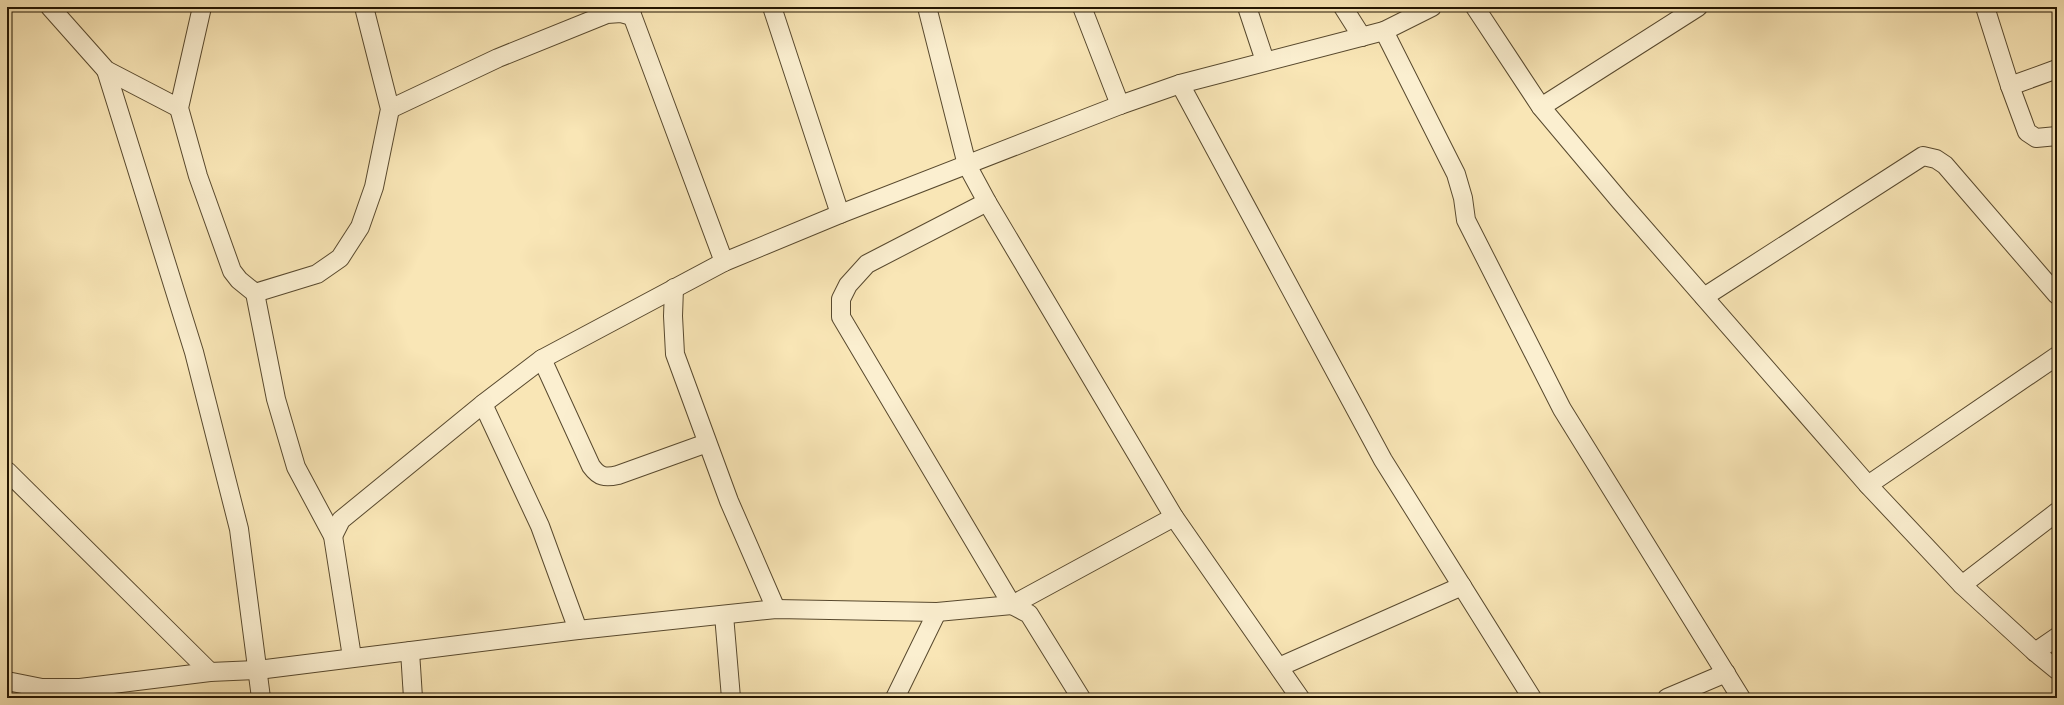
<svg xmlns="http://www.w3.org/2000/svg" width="2064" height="705" font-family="'Sorts Mill Goudy',serif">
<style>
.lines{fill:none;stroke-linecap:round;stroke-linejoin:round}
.minor-casing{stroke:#58492e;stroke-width:20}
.minor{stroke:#fbefd0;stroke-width:18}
</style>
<rect width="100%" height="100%" fill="#f9e6b6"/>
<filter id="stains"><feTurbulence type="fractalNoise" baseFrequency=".005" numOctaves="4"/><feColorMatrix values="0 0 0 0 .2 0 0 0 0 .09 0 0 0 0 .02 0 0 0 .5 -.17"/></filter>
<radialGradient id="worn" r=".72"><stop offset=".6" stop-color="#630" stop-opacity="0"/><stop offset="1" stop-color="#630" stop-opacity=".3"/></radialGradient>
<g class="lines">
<g class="minor-casing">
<g id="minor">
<path d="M 50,7 L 106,70 L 179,108"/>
<path d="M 202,7 L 179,108 L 198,176 L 232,271 L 239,280 L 255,293 L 276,399 L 296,467 L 333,536 L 352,657"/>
<path d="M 629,7 L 724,262"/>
<path d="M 772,7 L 840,214"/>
<path d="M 927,7 L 967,165 L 987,202 L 1174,517 L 1300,698"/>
<path d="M 1082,7 L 1120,105"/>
<path d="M 1247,7 L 1265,61"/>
<path d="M 1343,7 L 1362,37"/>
<path d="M 1475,7 L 1541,107 L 1620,201 L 1868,485 L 1962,585 L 2035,652 L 2057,670"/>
<path d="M 1985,7 L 2010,86 L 2027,132 L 2036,138 L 2057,136"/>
<path d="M 1384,31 L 1456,174 L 1463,198 L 1466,220 L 1562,409 L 1741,698"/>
<path d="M 106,70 L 194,352 L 239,529 L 261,698"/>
<path d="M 1180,84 L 1383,460 L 1532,698"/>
<path d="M 2010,86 L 2057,69"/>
<path d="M 1541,107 L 1698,7"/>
<path d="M 390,109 L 498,58 L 607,14 L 621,13 L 632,16"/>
<path d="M 987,202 L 867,264 L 848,285 L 841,299 L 841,317 L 1012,605 L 1029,614 L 1081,698"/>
<path d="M 674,288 L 673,316 L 675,354 L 729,501 L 776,609"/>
<path d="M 255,293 L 317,274 L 340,258 L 360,227 L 374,187 L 390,109 L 364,7"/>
<path d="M 1704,297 L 1923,156 L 1936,159 L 1945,165 L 2057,295"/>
<path d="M 542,359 L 591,466 C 599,477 605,478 618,475 L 707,443"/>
<path d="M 483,404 L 540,526 L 578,630"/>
<path d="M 7,471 L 210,672"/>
<path d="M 1868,485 L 2057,356"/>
<path d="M 333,536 L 341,520 L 483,404 L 542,359 L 724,262 L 840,214 L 1120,105 L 1180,84 L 1384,31 L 1432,7"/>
<path d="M 1962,585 L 2057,512"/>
<path d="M 724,615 L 731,698"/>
<path d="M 410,651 L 413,698"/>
<path d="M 2035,652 L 2057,637"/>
<path d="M 1279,667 L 1462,586"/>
<path d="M 7,681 L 42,688 L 80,688 L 210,672 L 258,670 L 578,630 L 776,609 L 937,612 L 1012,605 L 1174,517"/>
<path d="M 895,698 L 937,612"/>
<path d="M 1667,698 L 1726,673"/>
</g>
</g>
<use href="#minor" class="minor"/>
</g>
<rect width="2064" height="705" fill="none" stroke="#f9e6b6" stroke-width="24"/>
<rect x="8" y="8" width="2048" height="689" fill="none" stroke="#231501" stroke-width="2"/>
<rect x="12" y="12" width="2040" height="681" fill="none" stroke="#231501"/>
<rect width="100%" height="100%" filter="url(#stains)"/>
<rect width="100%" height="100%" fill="url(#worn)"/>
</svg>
